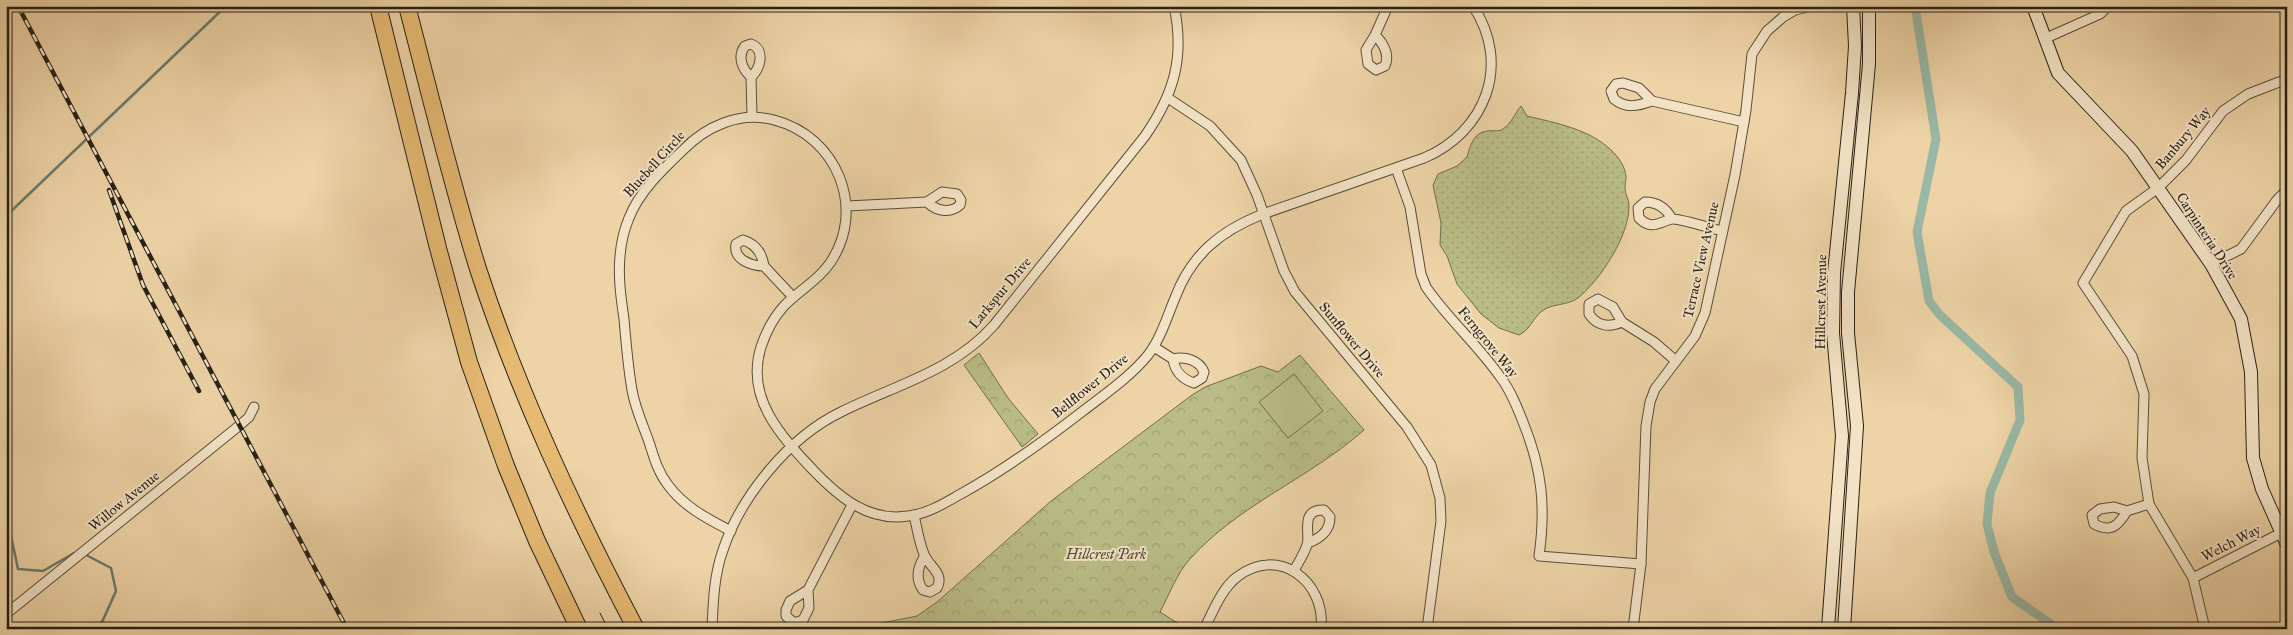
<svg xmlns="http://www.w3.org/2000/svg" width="2293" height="635" font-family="'IM FELL Great Primer',serif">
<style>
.grass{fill:url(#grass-dots);stroke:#706e4e}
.forest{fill:url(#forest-crowns);stroke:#706e4e}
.pitch{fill:#b9bc86;stroke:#706e4e}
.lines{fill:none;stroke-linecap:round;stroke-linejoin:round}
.stream{stroke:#6c7b6b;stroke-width:2.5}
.canal{stroke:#99b8a5;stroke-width:9}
.street-casing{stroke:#594d39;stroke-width:11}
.secondary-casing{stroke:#282015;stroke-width:14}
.highway-casing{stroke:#282015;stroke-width:18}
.street{stroke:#f3e2c5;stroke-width:9}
.secondary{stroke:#f3e2c5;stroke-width:12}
.highway{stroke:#e6ba73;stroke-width:16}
.tram{stroke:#282015;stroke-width:1}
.rail-casing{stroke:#282015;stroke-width:4.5}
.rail{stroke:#f3e2c5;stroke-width:2.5;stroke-dasharray:8;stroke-linecap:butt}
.labels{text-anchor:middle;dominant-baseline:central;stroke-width:4;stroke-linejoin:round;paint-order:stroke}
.street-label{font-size:14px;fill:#282015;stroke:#f3e2c5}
.park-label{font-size:14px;font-style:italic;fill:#4c4731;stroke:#f3e2c5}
</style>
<defs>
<pattern id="grass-dots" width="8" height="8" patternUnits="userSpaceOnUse" patternTransform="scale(1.25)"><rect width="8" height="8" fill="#b9bc86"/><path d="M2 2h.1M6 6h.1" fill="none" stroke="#9fa173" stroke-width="1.8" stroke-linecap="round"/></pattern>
<pattern id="forest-crowns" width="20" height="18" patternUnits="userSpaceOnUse" patternTransform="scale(1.25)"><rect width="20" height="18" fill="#b9bc86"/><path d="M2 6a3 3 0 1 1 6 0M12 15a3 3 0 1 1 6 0" fill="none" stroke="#9fa173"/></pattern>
</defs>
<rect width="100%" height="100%" fill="#edd3a6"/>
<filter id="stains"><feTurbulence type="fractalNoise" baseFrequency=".004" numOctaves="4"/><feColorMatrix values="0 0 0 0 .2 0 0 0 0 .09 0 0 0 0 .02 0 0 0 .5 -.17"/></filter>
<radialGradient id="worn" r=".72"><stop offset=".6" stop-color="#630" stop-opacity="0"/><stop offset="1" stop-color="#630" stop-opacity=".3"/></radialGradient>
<path class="grass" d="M 1521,106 L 1527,116 C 1556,123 1589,129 1611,150 C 1618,156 1626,168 1626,177 C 1626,180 1625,184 1625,188 C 1625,195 1629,199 1629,206 C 1629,236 1601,279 1578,298 C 1567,306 1552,303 1542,311 C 1533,318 1530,330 1519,335 L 1499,328 L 1481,314 L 1457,284 L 1447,256 L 1440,245 L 1441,223 L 1433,185 L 1438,174 L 1457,166 L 1467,157 C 1470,147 1473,132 1488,131 C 1493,130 1498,132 1503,129 C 1511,124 1515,113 1521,106 Z"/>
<g class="forest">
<path d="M 979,353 L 1008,398 L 1038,434 L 1022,447 L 964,365 Z"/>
<path d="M 1300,355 L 1364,430 C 1310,478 1238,505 1190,559 C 1177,573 1169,595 1160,612 L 1187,629 L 867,629 L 871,625 L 917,616 L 937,602 L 1051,501 L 1192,395 L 1205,387 L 1261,366 L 1278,372 Z"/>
</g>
<path class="pitch" d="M 1294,374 L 1323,411 L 1288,438 L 1259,402 Z"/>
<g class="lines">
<g class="stream">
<path d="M 6,216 L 226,6"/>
<path d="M 6,512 L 18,569 L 43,571 L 74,553"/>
<path d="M 88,556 L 111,568 L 116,591 L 103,620 L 96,629"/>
</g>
<path class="canal" d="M 1915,6 L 1936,139 L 1917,232 L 1929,301 L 1940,315 L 2018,387 L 2020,420 L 1990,493 L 1987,524 L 1994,552 L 2012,597 L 2058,629"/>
<g class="street-casing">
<g id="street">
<path d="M 1375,35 C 1384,44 1390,54 1385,66 L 1376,70 L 1368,64 L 1366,50 L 1375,35 L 1388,6"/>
<path d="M 2044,39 L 2100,14 L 2108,6"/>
<path d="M 751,44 C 766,50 760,69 751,77 C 742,69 737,56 745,46 Z"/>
<path d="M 751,77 L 752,116"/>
<path d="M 1168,98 L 1210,126 L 1241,160 L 1257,195 L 1284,271 L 1295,292 L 1407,427 L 1431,465 L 1440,498 L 1441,521 L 1427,629"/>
<path d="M 1652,101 C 1638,106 1626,109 1614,99 L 1611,91 L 1616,84 L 1623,83 L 1639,88 L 1652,101 L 1744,122"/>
<path d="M 1396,168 L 1410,207 L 1421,274 L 1426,287 C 1448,319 1479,346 1501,378 C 1511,391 1517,407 1523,422 C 1542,469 1546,506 1539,556 L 1641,564"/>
<path d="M 942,192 L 957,194 L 961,200 L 960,205 C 950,214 936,211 927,202 Z"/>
<path d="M 847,206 L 927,202"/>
<path d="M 1672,219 C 1666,208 1658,202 1645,202 L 1638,208 L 1639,218 C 1652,231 1659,222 1672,219 C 1679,218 1713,229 1722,231"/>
<path d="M 743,240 C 756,244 762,253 764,266 C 752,266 733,260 736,244 Z"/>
<path d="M 2211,264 L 2241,249 L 2277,200 L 2287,190"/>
<path d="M 764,266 L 793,297"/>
<path d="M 1622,322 C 1609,328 1597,326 1589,314 L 1589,304 L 1598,299 L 1613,307 L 1622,322 L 1654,342 L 1676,361"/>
<path d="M 1154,347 L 1173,359 C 1185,356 1199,360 1204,372 L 1202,378 L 1194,383 C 1182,379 1175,372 1173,359"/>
<path d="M 2127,511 C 2118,526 2111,533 2094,524 L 2092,515 L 2100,509 L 2114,507 L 2127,511 L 2149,504"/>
<path d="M 914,515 C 917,528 919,542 924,554 C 928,566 945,573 937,588 L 930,592 L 923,590 C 915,579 918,567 924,557"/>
<path d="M 731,531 C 708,519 684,507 668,485 C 658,472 654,458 649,442 C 643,425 635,408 632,390 C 628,367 626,343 624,319 C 621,298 618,278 620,256 C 621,243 624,230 629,218 C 639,192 662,170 682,151 C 706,126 740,111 774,120 C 837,136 867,209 830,263 C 818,281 798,291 784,306 C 773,318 766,332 761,347 C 745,398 781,436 813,470 C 839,497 868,522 908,516 C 927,514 943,504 959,495 C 1003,471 1043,442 1083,411 C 1105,394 1130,377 1148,355 C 1161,338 1167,317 1175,298 C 1191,255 1220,231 1263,214 L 1424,158 C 1485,132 1512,65 1473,6"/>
<path d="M 1294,571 C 1298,563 1304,554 1307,545 C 1311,535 1299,509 1324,510 L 1330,517 C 1330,531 1321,538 1308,543"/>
<path d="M 2193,578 L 2281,533"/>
<path d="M 808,590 L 809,608 L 803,620 L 794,623 L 786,616 L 786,610 L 790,601 L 808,590 L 852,505"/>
<path d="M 6,614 L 240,425 L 249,417 L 254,407"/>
<path d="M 712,629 C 713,603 714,575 723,550 C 741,496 789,437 841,412 C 893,386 954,371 994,325 L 1145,136 C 1174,94 1185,57 1174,6"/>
<path d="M 1204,629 C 1213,612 1222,588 1237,577 C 1278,545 1326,581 1321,629"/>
<path d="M 1633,629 L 1641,564 L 1646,426 L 1650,402 L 1655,389 L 1695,336 L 1705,313 L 1735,175 L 1746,110 L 1752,54 L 1767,31 L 1783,17 L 1795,10 L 1813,6"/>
<path d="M 2205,629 L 2193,578 L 2149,504 L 2142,458 L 2144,394 L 2132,356 L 2083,283 L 2126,211 L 2158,188 L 2186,160 L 2223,111 L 2248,94 L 2287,79"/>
</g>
</g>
<g class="secondary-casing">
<g id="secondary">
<path d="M 2033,6 L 2058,73 L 2132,151 L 2211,264 L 2241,319 L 2251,372 L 2253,458 L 2262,489 L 2287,545"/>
<path d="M 1828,629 L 1842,436 L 1833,333 L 1834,273 L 1852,93 L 1855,46 L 1853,6"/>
<path d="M 1844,629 L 1857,426 L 1848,333 L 1848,292 L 1869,64 L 1869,6"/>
</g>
</g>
<g class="highway-casing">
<g id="highway">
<path d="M 378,6 L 438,248 L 469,362 L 506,466 L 537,541 L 579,629"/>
<path d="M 407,6 C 430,94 451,182 478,269 C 519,394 575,513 636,629"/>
</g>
</g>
<use href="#street" class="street"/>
<use href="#secondary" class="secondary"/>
<use href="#highway" class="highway"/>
<path class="tram" d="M 600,613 L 608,629"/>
<g class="rail-casing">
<g id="rail">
<path d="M 18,6 L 347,629"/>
<path d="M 109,190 L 143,285 L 199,391"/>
</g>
</g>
<use href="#rail" class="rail"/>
</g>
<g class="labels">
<g class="street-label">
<text transform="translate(2183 138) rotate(-50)">Banbury Way</text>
<text transform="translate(654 164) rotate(-48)">Bluebell Circle</text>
<text transform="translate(2207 236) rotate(57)">Carpinteria Drive</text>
<text transform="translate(1701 260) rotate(-77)">Terrace View Avenue</text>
<text transform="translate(1000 293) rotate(-50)">Larkspur Drive</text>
<text transform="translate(1821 302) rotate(-89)">Hillcrest Avenue</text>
<text transform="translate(1352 340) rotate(50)">Sunflower Drive</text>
<text transform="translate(1488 342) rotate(51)">Ferngrove Way</text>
<text transform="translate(1090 386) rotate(-39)">Bellflower Drive</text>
<text transform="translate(124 501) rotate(-39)">Willow Avenue</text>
<text transform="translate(2231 543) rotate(-27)">Welch Way</text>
</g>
<g class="park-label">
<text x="1106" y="554">Hillcrest Park</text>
</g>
</g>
<rect width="2293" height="635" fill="none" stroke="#edd3a6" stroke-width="25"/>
<rect x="8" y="8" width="2278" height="620" fill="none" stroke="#282015" stroke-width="2.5"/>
<rect x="12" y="12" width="2268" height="610" fill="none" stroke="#282015"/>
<rect width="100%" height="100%" filter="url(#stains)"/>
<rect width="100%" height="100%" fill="url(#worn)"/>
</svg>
